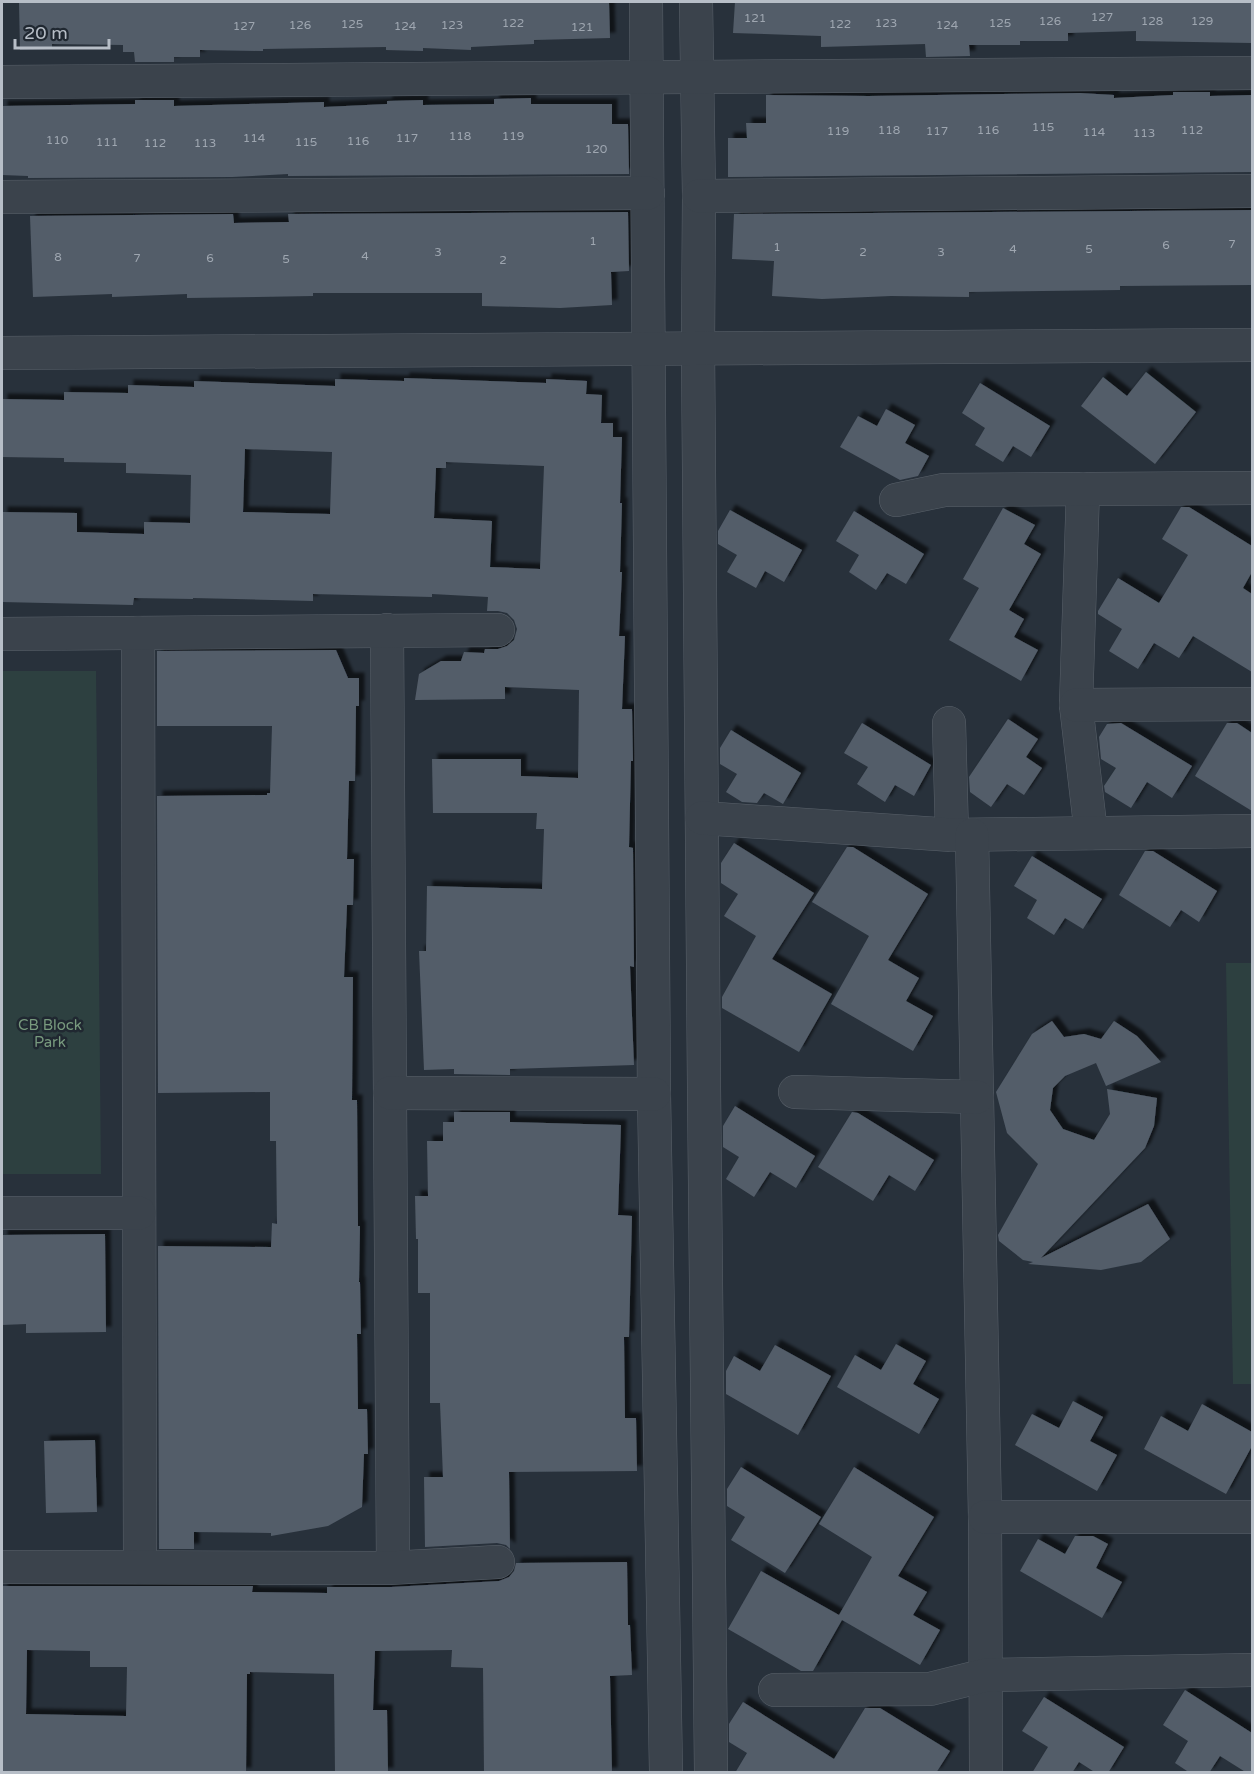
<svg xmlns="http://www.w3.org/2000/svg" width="1254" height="1774" font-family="'Varela Round',sans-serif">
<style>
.green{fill:#2d4040}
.building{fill:#535d69;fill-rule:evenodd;filter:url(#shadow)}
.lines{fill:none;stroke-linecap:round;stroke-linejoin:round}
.minor-casing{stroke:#59616a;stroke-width:34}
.minor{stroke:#3b434c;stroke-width:33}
.labels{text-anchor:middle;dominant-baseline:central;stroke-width:5;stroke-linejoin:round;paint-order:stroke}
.number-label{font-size:12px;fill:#9ea6b0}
.park-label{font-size:15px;fill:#789a7e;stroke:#202831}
</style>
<defs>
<filter id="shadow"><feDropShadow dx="5.5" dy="-5.5" stdDeviation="1.5" flood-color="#0009"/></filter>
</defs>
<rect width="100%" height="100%" fill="#28313b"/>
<g class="green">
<path d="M 2,671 L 96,671 L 101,1174 L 2,1174 Z"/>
<path d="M 1226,963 L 1252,963 L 1252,1384 L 1233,1384 Z"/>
</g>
<g class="building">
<path d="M 19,2 L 609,2 L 610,38 L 534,40 L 534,44 L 471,47 L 471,50 L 423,48 L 423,51 L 386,50 L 386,47 L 263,49 L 263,51 L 200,50 L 200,57 L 174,57 L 174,62 L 135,62 L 134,52 L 123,52 L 123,45 L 52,44 L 52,49 L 20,50 Z"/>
<path d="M 735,2 L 1252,2 L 1252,43 L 1136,41 L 1136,31 L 1068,33 L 1068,41 L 1020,41 L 1020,45 L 969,45 L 970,56 L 926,57 L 925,44 L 821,47 L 821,36 L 733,33 Z"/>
<path d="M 1173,92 L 1210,92 L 1210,96 L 1252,95 L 1252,172 L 728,177 L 728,138 L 747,138 L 746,123 L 766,123 L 766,95 L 869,96 L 1080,93 L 1114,95 L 1114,98 L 1173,95 Z"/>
<path d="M 531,98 L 531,104 L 612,104 L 612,124 L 628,124 L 629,174 L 288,176 L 288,174 L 232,177 L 28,178 L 28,176 L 2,175 L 2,106 L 135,104 L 135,100 L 174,100 L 174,106 L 324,102 L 324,107 L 387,104 L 387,101 L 423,100 L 423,105 L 494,104 L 494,99 Z"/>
<path d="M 1252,210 L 1252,285 L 1120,286 L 1120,290 L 969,292 L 969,297 L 891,296 L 822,299 L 772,296 L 774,261 L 732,259 L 734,214 Z"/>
<path d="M 628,212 L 629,271 L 611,272 L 612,305 L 560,308 L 482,306 L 482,293 L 313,293 L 313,296 L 187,298 L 187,294 L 112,297 L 112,294 L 33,297 L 30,216 L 233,214 L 234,223 L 289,222 L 288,214 Z"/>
<path d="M 1146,372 L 1196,412 L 1155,464 L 1081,406 L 1103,377 L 1127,396 Z"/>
<path d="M 404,378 L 546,383 L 546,379 L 587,381 L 586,394 L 602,395 L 601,423 L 613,423 L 613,437 L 622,437 L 620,503 L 622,503 L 620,572 L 622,572 L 619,636 L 625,636 L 622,709 L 632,709 L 633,761 L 631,761 L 629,847 L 633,848 L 634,967 L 630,966 L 634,1065 L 510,1069 L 510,1075 L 454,1074 L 454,1069 L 424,1070 L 419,951 L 426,951 L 427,886 L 542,889 L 544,829 L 536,829 L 537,813 L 433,813 L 432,759 L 521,759 L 521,776 L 578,778 L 579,690 L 505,687 L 505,699 L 415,700 L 419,674 L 441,661 L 461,661 L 464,652 L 484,653 L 485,649 L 498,649 L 507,646 L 514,640 L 517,629 L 514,620 L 507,613 L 498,611 L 487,611 L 488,597 L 432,594 L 432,597 L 313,594 L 313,601 L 193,598 L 193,599 L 134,598 L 133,605 L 2,602 L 2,512 L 77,513 L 77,532 L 144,534 L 144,522 L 190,523 L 191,475 L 126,473 L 126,463 L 64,462 L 64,458 L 2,457 L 2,399 L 64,400 L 64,392 L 128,393 L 128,385 L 194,387 L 194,381 L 335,386 L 335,379 L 404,381 ZM 245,449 L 332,452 L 330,514 L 243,512 ZM 446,462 L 544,466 L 540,569 L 490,567 L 492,521 L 434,518 L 436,468 L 446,468 Z"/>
<path d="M 980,383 L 1050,426 L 1031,457 L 1013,446 L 1003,462 L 975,445 L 985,428 L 962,413 Z"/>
<path d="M 886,409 L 915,425 L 905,443 L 929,456 L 918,476 L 900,480 L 840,447 L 858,416 L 877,426 Z"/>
<path d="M 1181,507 L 1189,507 L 1252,546 L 1252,572 L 1243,588 L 1252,594 L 1252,672 L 1193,636 L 1179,658 L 1154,643 L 1138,669 L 1109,651 L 1122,629 L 1098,614 L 1098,611 L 1118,578 L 1159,603 L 1188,555 L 1162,539 Z"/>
<path d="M 1003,508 L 1035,525 L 1024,544 L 1041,554 L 1009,610 L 1024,619 L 1014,637 L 1038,650 L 1021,681 L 949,640 L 979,588 L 963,579 Z"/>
<path d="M 730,510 L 802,550 L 784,582 L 765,571 L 756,588 L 727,572 L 737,555 L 718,544 L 718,531 Z"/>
<path d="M 854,511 L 924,554 L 906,584 L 887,573 L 876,590 L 849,572 L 859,555 L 836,541 Z"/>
<path d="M 336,650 L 348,678 L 359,678 L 359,706 L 356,706 L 355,781 L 349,781 L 347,859 L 354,859 L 353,905 L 347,905 L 344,977 L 353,977 L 352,1100 L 357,1100 L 358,1226 L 360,1226 L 359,1282 L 360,1282 L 361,1334 L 357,1334 L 358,1409 L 367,1409 L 368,1454 L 364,1454 L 362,1507 L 328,1526 L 271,1536 L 271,1533 L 194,1532 L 194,1549 L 159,1549 L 158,1246 L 271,1247 L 272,1223 L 277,1224 L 276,1141 L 270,1141 L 270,1092 L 158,1093 L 157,796 L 267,795 L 267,793 L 270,793 L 272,726 L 157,726 L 157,651 Z"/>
<path d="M 1008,719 L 1038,739 L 1026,757 L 1042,768 L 1024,795 L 1007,784 L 991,807 L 970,792 L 969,777 Z"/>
<path d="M 862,723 L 931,765 L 914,796 L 895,785 L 885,802 L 857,784 L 868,767 L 844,753 Z"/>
<path d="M 1121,723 L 1192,766 L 1172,798 L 1147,782 L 1131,808 L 1105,792 L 1104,786 L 1116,768 L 1101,759 L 1099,737 L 1107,724 Z"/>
<path d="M 1227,723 L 1237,723 L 1252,733 L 1252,811 L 1195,776 Z"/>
<path d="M 731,730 L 801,773 L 783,804 L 764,793 L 757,803 L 742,802 L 726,792 L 737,774 L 720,764 L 720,748 Z"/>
<path d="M 734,843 L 814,893 L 772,959 L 832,994 L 799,1052 L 722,1008 L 722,997 L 756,936 L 724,916 L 738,894 L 721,883 L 721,863 Z"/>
<path d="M 847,847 L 853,847 L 928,894 L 888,960 L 919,978 L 906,1001 L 933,1016 L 913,1051 L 831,1004 L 869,936 L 812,902 Z"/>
<path d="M 1145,851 L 1153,851 L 1217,891 L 1199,922 L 1181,910 L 1170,927 L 1119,895 Z"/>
<path d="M 1032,856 L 1102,899 L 1083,929 L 1065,918 L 1054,935 L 1027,918 L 1037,900 L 1014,886 Z"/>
<path d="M 1052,1021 L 1064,1037 L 1084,1034 L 1101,1039 L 1114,1021 L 1137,1036 L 1161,1062 L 1106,1086 L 1096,1063 L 1065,1076 L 1053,1088 L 1050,1110 L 1063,1129 L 1094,1140 L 1110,1114 L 1107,1089 L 1157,1098 L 1154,1126 L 1145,1148 L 1041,1258 L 1148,1204 L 1170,1239 L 1141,1262 L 1101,1270 L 1028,1264 L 1033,1262 L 1023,1260 L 999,1241 L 998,1235 L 1038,1164 L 1007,1133 L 996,1092 L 1032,1034 Z"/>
<path d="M 735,1106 L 815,1156 L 796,1188 L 770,1172 L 754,1197 L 726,1179 L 739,1157 L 723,1147 L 723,1126 Z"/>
<path d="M 454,1112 L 510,1112 L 510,1122 L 621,1125 L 618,1215 L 632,1216 L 629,1337 L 624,1337 L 625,1418 L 636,1418 L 637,1471 L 509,1472 L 510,1549 L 506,1545 L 497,1543 L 425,1547 L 424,1477 L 443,1477 L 440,1403 L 430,1403 L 430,1293 L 418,1293 L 418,1239 L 416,1239 L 415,1196 L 428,1196 L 427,1141 L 443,1141 L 443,1122 L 454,1122 Z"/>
<path d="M 852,1112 L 858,1113 L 934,1160 L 915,1191 L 889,1175 L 873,1201 L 818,1167 Z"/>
<path d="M 105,1234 L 106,1332 L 26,1333 L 26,1324 L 2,1325 L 2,1235 Z"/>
<path d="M 896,1344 L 926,1361 L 913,1384 L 939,1399 L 919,1434 L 837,1387 L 855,1355 L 881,1370 Z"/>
<path d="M 775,1345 L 831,1376 L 798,1435 L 726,1394 L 726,1371 L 734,1356 L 760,1371 Z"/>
<path d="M 1073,1401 L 1103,1417 L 1090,1441 L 1117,1455 L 1097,1491 L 1015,1445 L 1032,1414 L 1059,1428 Z"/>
<path d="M 1202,1404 L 1252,1432 L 1252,1446 L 1226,1494 L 1144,1449 L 1161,1416 L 1188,1431 Z"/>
<path d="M 95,1440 L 97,1512 L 46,1513 L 44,1441 Z"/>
<path d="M 741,1467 L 821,1517 L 785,1573 L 731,1540 L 745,1517 L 727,1506 L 727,1489 Z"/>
<path d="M 854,1467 L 934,1517 L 898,1576 L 927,1592 L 913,1615 L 940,1630 L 920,1665 L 842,1620 L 813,1671 L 801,1671 L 728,1629 L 761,1571 L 839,1615 L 872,1557 L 819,1524 Z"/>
<path d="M 1075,1536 L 1093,1536 L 1108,1544 L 1096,1568 L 1122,1582 L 1102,1618 L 1020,1571 L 1038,1539 L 1065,1554 Z"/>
<path d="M 627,1562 L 628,1625 L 630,1625 L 632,1675 L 610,1676 L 612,1773 L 484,1773 L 483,1668 L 451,1667 L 452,1650 L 375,1651 L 373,1710 L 387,1710 L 388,1773 L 335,1773 L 334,1674 L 250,1672 L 250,1674 L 247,1674 L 246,1773 L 2,1773 L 2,1586 L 253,1586 L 252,1592 L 327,1593 L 327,1587 L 391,1587 L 499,1581 L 509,1577 L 514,1571 L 516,1563 ZM 27,1650 L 90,1651 L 90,1667 L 127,1667 L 126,1716 L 26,1714 Z"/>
<path d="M 1185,1690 L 1252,1733 L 1252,1773 L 1247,1773 L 1220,1756 L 1209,1773 L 1190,1773 L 1175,1763 L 1188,1741 L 1163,1725 Z"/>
<path d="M 1044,1697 L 1124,1747 L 1108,1773 L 1096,1773 L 1079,1762 L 1072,1773 L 1032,1773 L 1048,1747 L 1022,1731 Z"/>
<path d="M 743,1702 L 834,1759 L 865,1708 L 880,1708 L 950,1751 L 936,1773 L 735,1773 L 747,1753 L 729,1742 L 729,1724 Z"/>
</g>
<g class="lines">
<g class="minor-casing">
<g id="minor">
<path d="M 646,2 L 654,1094 L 666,1772"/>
<path d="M 696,2 L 699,196 L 698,347 L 704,1087 L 711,1772"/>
<path d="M 2,82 L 1252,73"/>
<path d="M 699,196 L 1252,191"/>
<path d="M 2,197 L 648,193"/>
<path d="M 2,353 L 1252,345"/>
<path d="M 1083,489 L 1076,705 L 1091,833"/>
<path d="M 896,500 L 944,490 L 1252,488"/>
<path d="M 387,630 L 393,1567"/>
<path d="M 138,633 L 140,1567"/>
<path d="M 2,634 L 498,630"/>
<path d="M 1076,705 L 1252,704"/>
<path d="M 949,723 L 952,835"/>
<path d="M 702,818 L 952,835 L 1252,831"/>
<path d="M 972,835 L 985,1517 L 986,1772"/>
<path d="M 795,1092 L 977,1097"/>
<path d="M 390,1093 L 654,1094"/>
<path d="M 2,1213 L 139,1213"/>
<path d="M 985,1517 L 1252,1517"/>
<path d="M 2,1567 L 390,1568 L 498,1562"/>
<path d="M 775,1690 L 930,1689 L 986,1675 L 1252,1670"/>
</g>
</g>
<use href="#minor" class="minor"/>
</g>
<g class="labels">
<g class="number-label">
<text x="1102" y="17">127</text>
<text x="755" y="18">121</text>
<text x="1050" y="21">126</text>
<text x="1152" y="21">128</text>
<text x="1202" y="21">129</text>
<text x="513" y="23">122</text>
<text x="886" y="23">123</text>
<text x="1000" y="23">125</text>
<text x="352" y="24">125</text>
<text x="840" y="24">122</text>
<text x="300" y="25">126</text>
<text x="452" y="25">123</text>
<text x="947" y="25">124</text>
<text x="244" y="26">127</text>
<text x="405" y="26">124</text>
<text x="582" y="27">121</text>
<text x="1043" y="127">115</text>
<text x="889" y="130">118</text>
<text x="988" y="130">116</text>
<text x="1192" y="130">112</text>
<text x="838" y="131">119</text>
<text x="937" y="131">117</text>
<text x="1094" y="132">114</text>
<text x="1144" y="133">113</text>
<text x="460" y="136">118</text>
<text x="513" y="136">119</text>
<text x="254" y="138">114</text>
<text x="407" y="138">117</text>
<text x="57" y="140">110</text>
<text x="358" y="141">116</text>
<text x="107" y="142">111</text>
<text x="306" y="142">115</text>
<text x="155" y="143">112</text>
<text x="205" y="143">113</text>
<text x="596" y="149">120</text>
<text x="593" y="241">1</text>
<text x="1232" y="244">7</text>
<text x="1166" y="245">6</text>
<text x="777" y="247">1</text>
<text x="1013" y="249">4</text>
<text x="1089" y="249">5</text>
<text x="438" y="252">3</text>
<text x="863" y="252">2</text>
<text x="941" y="252">3</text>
<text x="365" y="256">4</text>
<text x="58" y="257">8</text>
<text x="137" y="258">7</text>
<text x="210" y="258">6</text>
<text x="286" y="259">5</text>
<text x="503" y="260">2</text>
</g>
<g class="park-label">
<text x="50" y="1025">CB Block<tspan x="50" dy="17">Park</tspan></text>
</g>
</g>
<rect width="1254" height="1774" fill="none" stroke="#b7bec7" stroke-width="6"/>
<path d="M15 39v9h94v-9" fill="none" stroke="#b7bec7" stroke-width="3"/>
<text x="24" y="39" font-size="18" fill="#b7bec7" stroke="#202831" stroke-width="4.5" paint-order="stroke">20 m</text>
</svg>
